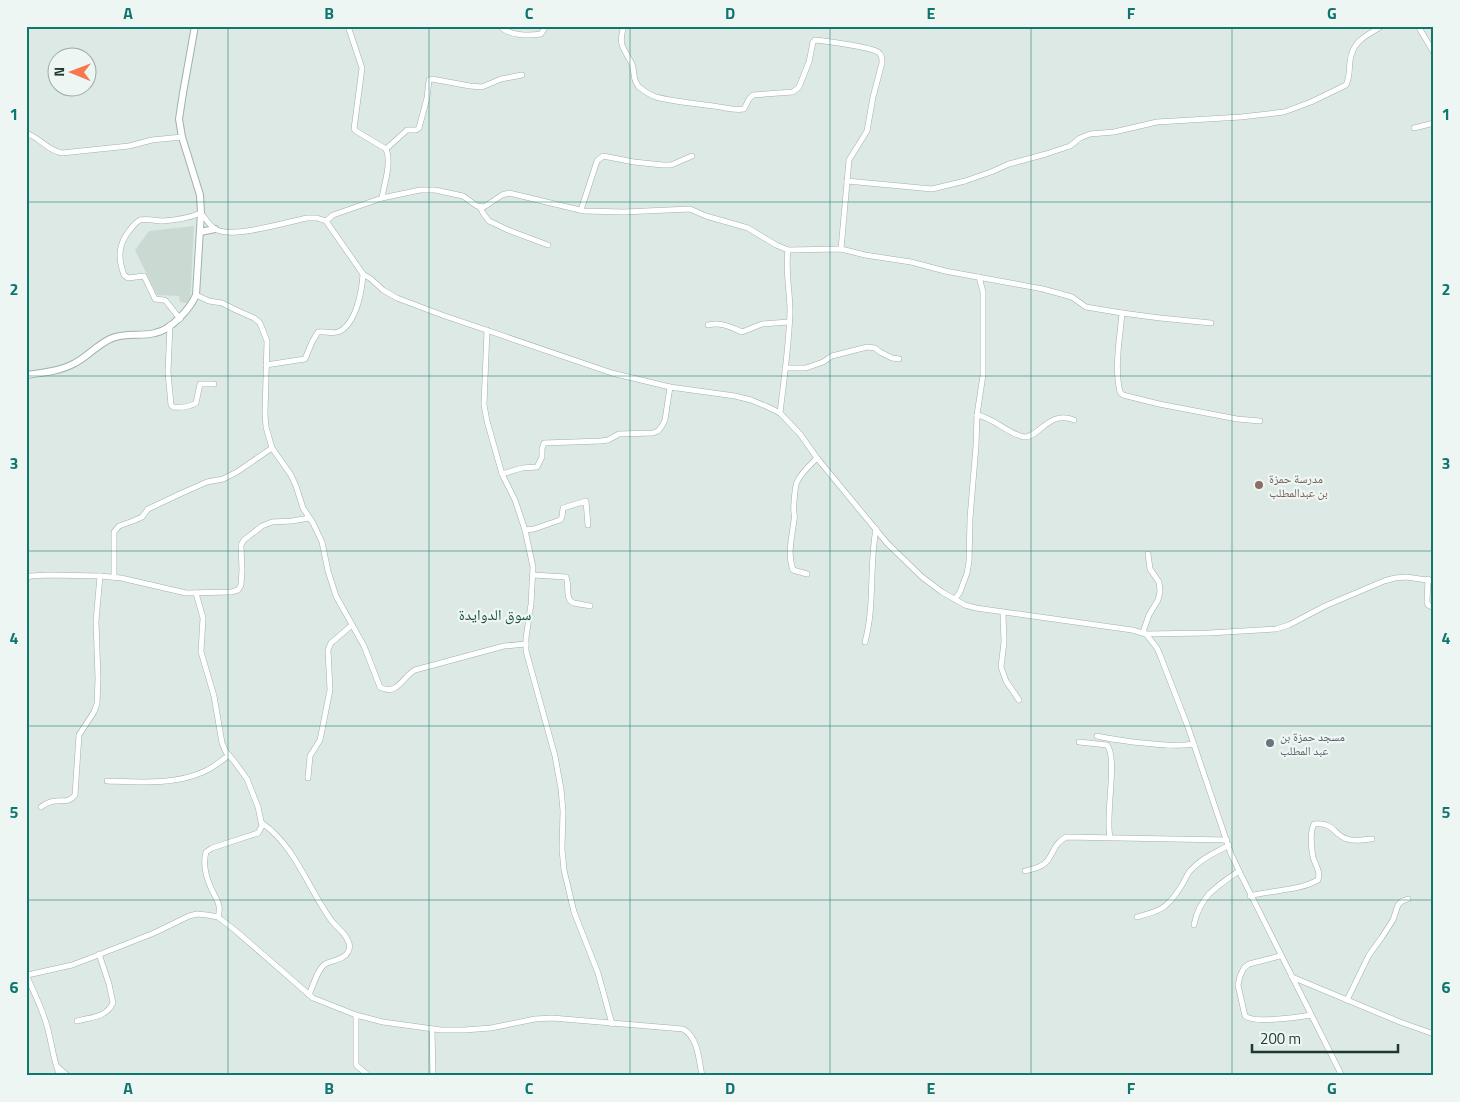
<svg xmlns="http://www.w3.org/2000/svg" width="1460" height="1102" font-family="'Titillium Web','Noto Naskh Arabic',sans-serif">
<style>
.built{fill:#cbd9d3}
.lines{fill:none;stroke-linecap:round;stroke-linejoin:round}
.minor-casing{stroke:#a0b1ab;stroke-width:6}
.tertiary-casing{stroke:#a0b1ab;stroke-width:8}
.minor{stroke:#fff;stroke-width:5}
.tertiary{stroke:#fff;stroke-width:6}
.grid{fill:none;stroke:#0f766e;stroke-width:1;stroke-opacity:0.55}
.education-dot{fill:#8d6e63;stroke:#edf6f2;stroke-width:2}
.worship-dot{fill:#6b7280;stroke:#edf6f2;stroke-width:2}
.labels{text-anchor:middle;dominant-baseline:central;stroke-width:4.5;stroke-linejoin:round;paint-order:stroke}
.education-label{font-size:12px;fill:#785e54;stroke:#edf6f2;text-anchor:start}
.worship-label{font-size:12px;fill:#5b616d;stroke:#edf6f2;text-anchor:start}
.quarter-label{font-size:15px;fill:#1a4b3f;stroke:#edf6f2}
.neatline{fill:none;stroke:#0f766e;stroke-width:2}
.grid-label{font-size:16px;text-anchor:middle;font-weight:bold;fill:#0f766e}
</style>
<rect width="100%" height="100%" fill="#dde9e4"/>
<path class="built" d="M 194,226 L 190,304 L 180,302 L 179,296 L 157,295 L 135,250 L 149,231 Z"/>
<g class="lines">
<g class="minor-casing">
<g id="minor">
<path d="M 348,26 L 362,68 L 354,129 L 356,131 L 386,149 C 392,163 384,184 382,198"/>
<path d="M 500,26 C 509,36 529,36 541,34 L 546,26"/>
<path d="M 624,26 C 618,45 623,47 631,62 C 636,71 631,78 639,87 C 644,91 650,95 656,97 C 674,102 694,103 713,106 C 724,107 733,111 744,109 L 749,99 L 753,95 L 793,92 L 799,87 L 809,62 L 813,42 L 815,40 C 826,41 870,47 878,52 C 882,55 882,58 882,63 L 873,97 L 867,131 L 849,160 L 841,249"/>
<path d="M 1418,26 L 1434,53"/>
<path d="M 1414,128 L 1434,123"/>
<path d="M 26,133 C 41,138 46,150 62,153 L 129,146 L 152,140 L 182,137"/>
<path d="M 386,149 L 407,130 L 416,130 L 419,128 L 427,98 L 429,80 L 432,79 L 470,86 L 482,87 L 501,79 L 522,75"/>
<path d="M 847,181 L 932,189 L 965,181 L 991,172 L 1009,164 L 1046,154 L 1070,146 L 1080,138 L 1090,134 L 1114,132 L 1157,122 L 1241,117 L 1284,112 L 1311,102 L 1346,85 C 1350,77 1349,69 1350,61 C 1353,40 1366,36 1382,26"/>
<path d="M 480,207 L 483,213 L 489,221 L 508,230 L 548,245"/>
<path d="M 581,210 L 597,161 L 603,156 L 634,162 L 663,165 L 671,165 L 692,156"/>
<path d="M 326,221 L 333,215 L 382,198 L 420,190 L 435,190 L 463,196 L 477,206 L 484,207 L 502,195 L 509,193 L 584,211 L 624,212 L 690,209 L 706,216 L 748,228 L 776,245 L 788,250 L 841,249 L 865,255 L 911,262 L 945,271 L 1043,289 L 1072,297 L 1086,307 L 1122,313 C 1120,338 1114,366 1120,392 L 1123,395 L 1159,404 L 1237,419 L 1260,421"/>
<path d="M 196,295 L 209,301 L 222,303 L 236,310 L 254,318 L 260,323 L 267,341 L 265,414 L 266,427 L 272,448 L 291,475 L 296,486 L 303,508 L 313,523 L 322,542 L 328,571 L 336,596 L 364,646 L 380,687 C 397,697 403,676 415,670 L 504,646 L 526,644"/>
<path d="M 1122,313 L 1160,318 L 1211,323"/>
<path d="M 180,319 L 166,301 L 164,300 L 155,299 L 144,276 L 128,278 L 124,275 C 118,258 118,245 129,231 C 132,227 136,222 140,220 C 147,218 156,221 163,221 C 177,220 189,218 201,213 C 206,219 210,227 217,230 C 235,238 287,222 307,218 L 317,218 L 326,221 L 363,274 L 371,279 L 383,290 L 397,298 L 442,315 L 612,373 L 670,387 L 735,396 L 751,400 L 768,407 L 780,413 L 800,434 L 817,458 L 887,543 L 922,577 L 942,592 L 965,605 L 976,608 L 1132,630 L 1146,634 L 1209,633 L 1276,629 L 1289,625 L 1325,606 L 1384,581 L 1395,578 L 1406,577 L 1434,581"/>
<path d="M 170,325 L 168,372 L 171,405 L 173,407 C 181,408 189,407 196,403 L 200,384 L 214,384"/>
<path d="M 708,325 C 722,322 730,327 742,332 L 762,324 L 789,322"/>
<path d="M 487,330 L 484,405 L 487,421 L 502,474 L 515,500 L 525,530 L 533,567 L 531,604 L 526,638 L 526,651 L 555,756 L 561,789 L 563,811 L 562,849 L 564,870 L 574,912 L 598,973 L 612,1024"/>
<path d="M 266,365 L 305,359 L 312,342 L 318,332 C 325,331 332,334 338,332 C 356,325 362,291 363,274"/>
<path d="M 785,368 L 806,368 L 823,362 L 832,356 L 867,347 L 875,348 L 880,352 L 892,358 L 899,359"/>
<path d="M 780,413 C 784,379 789,345 790,312 C 790,289 785,273 788,250"/>
<path d="M 977,415 C 994,418 1010,435 1024,437 C 1039,438 1048,410 1074,420"/>
<path d="M 502,474 L 522,468 L 537,467 L 542,457 L 542,449 L 544,443 L 601,441 L 608,440 L 619,434 L 653,433 L 658,431 L 662,426 L 665,420 L 670,387"/>
<path d="M 525,530 L 534,529 L 560,520 L 562,517 L 563,508 L 586,501 L 588,525"/>
<path d="M 807,574 L 793,570 C 787,554 792,537 794,520 C 795,516 794,517 794,513 C 793,508 795,486 797,482 C 801,473 810,465 817,458"/>
<path d="M 533,575 L 566,577 C 570,584 564,600 574,603 C 579,604 585,605 590,606"/>
<path d="M 114,577 L 114,532 L 119,526 L 133,521 L 142,517 L 148,509 L 182,493 L 207,482 L 223,479 L 237,472 L 272,448"/>
<path d="M 26,579 L 30,576 L 49,575 L 100,576 L 121,578 L 186,593 L 231,592 L 238,590 L 241,585 L 242,570 L 241,545 L 244,540 L 262,526 L 272,522 L 292,521 L 309,518"/>
<path d="M 1428,579 L 1427,602 L 1428,605 L 1434,608"/>
<path d="M 196,593 L 203,618 L 201,652 L 214,696 L 222,743 L 226,752 L 234,761 L 247,779 L 258,807 L 262,826 L 258,833 L 212,848 L 206,852 C 203,863 206,877 211,888 C 216,899 222,905 218,917"/>
<path d="M 955,599 L 960,592 L 967,573 L 969,562 L 970,518 L 976,446 L 977,415 L 983,375 L 983,292 L 979,277"/>
<path d="M 1003,613 L 1004,642 L 1001,667 L 1006,681 L 1019,700"/>
<path d="M 1143,632 L 1149,615 L 1158,600 L 1160,592 L 1159,582 L 1150,569 L 1148,554"/>
<path d="M 1146,634 L 1157,648 L 1160,655 L 1188,727 L 1231,854 L 1241,875 L 1342,1076"/>
<path d="M 865,642 C 875,606 869,567 876,529"/>
<path d="M 1097,736 C 1109,739 1121,740 1133,742 C 1154,744 1173,747 1194,744"/>
<path d="M 1079,742 L 1107,745 C 1118,757 1105,817 1110,837"/>
<path d="M 308,778 L 310,756 L 320,740 L 330,690 L 328,650 L 331,643 L 352,625"/>
<path d="M 107,781 C 137,782 175,785 203,772 C 213,768 221,761 229,755"/>
<path d="M 41,807 C 45,804 51,801 56,801 C 64,800 69,803 75,795 L 79,735 L 94,712 L 97,704 L 98,679 L 96,621 L 100,576"/>
<path d="M 262,823 C 295,846 308,888 331,920 C 336,927 345,932 348,941 C 350,944 350,949 348,952 C 344,960 332,960 325,964 C 317,970 313,986 309,995"/>
<path d="M 1025,871 C 1033,869 1043,867 1048,860 C 1055,850 1054,844 1066,837 L 1227,840"/>
<path d="M 1250,896 C 1272,890 1298,891 1318,880 C 1321,871 1315,865 1313,857 C 1311,847 1310,832 1314,824 C 1335,822 1333,835 1347,839 C 1354,842 1364,839 1372,839"/>
<path d="M 1137,917 C 1159,911 1167,909 1180,888 C 1184,883 1186,876 1190,871 C 1200,859 1215,853 1229,845"/>
<path d="M 1194,925 C 1199,897 1217,886 1239,871"/>
<path d="M 1280,956 L 1249,964 L 1244,968 L 1240,976 L 1238,985 L 1245,1016 C 1255,1024 1298,1017 1311,1015"/>
<path d="M 26,975 L 32,974 L 72,965 L 88,959 L 154,933 L 189,916 L 197,914 L 207,915 L 218,917 L 236,931 L 313,998 L 356,1015 L 383,1022 L 441,1030 L 464,1030 L 491,1028 L 535,1019 L 552,1018 L 683,1029 C 698,1037 699,1060 702,1076"/>
<path d="M 26,975 C 34,992 42,1008 47,1026 C 52,1043 53,1060 60,1076"/>
<path d="M 1292,977 L 1400,1022 L 1434,1034"/>
<path d="M 1347,1000 L 1369,955 L 1382,937 L 1393,920 L 1398,905 L 1402,901 L 1408,899"/>
<path d="M 356,1015 L 356,1065 L 369,1076"/>
<path d="M 77,1021 C 91,1017 106,1018 113,1003 L 109,984 L 99,954"/>
<path d="M 432,1029 L 433,1076"/>
<path d="M 59,1068 L 68,1076"/>
</g>
</g>
<g class="tertiary-casing">
<g id="tertiary">
<path d="M 200,232 L 215,229"/>
<path d="M 26,375 C 42,373 61,371 75,363 C 87,357 97,345 110,339 C 125,332 140,337 155,333 C 171,330 190,309 196,295 L 201,213 L 200,195 L 182,137 L 179,119 L 183,93 L 195,26"/>
</g>
</g>
<use href="#minor" class="minor"/>
<use href="#tertiary" class="tertiary"/>
</g>
<path class="grid" d="M 228,26 L 228,1076M 429,26 L 429,1076M 630,26 L 630,1076M 830,26 L 830,1076M 1031,26 L 1031,1076M 1232,26 L 1232,1076M 26,202 L 1434,202M 26,376 L 1434,376M 26,551 L 1434,551M 26,726 L 1434,726M 26,900 L 1434,900"/>
<circle class="education-dot" cx="1259" cy="485" r="5"/>
<circle class="worship-dot" cx="1270" cy="743" r="5"/>
<g class="labels">
<g class="education-label">
<text x="1269" y="478">مدرسة حمزة<tspan x="1269" dy="14">بن عبدالمطلب</tspan></text>
</g>
<g class="worship-label">
<text x="1280" y="736">مسجد حمزة بن<tspan x="1280" dy="14">عبد المطلب</tspan></text>
</g>
<g class="quarter-label">
<text x="495" y="614">سوق الدوايدة</text>
</g>
</g>
<rect width="1460" height="1102" fill="none" stroke="#edf6f2" stroke-width="55"/>
<g transform="translate(72 72) rotate(271)"><circle r="24" fill="#edf6f2" stroke="#9aaaa5"/>
<path d="M0-4L9 19L0 12L-9 19Z" fill="#f6784f"/>
<text y="-8" font-size="14" font-weight="bold" text-anchor="middle" fill="#1e3932">N</text>
</g>
<path d="M1252 1044v8h146v-8" fill="none" stroke="#1e3932" stroke-width="2.5"/>
<text x="1260" y="1044" font-size="15" fill="#1e3932" stroke="#edf6f2" stroke-width="4" paint-order="stroke">200 m</text>
<rect x="28" y="28" width="1404" height="1046" class="neatline"/>
<g class="grid-label">
<text x="128" y="19">A</text>
<text x="329" y="19">B</text>
<text x="529" y="19">C</text>
<text x="730" y="19">D</text>
<text x="931" y="19">E</text>
<text x="1131" y="19">F</text>
<text x="1332" y="19">G</text>
<text x="14" y="120">1</text>
<text x="1446" y="120">1</text>
<text x="14" y="295">2</text>
<text x="1446" y="295">2</text>
<text x="14" y="469">3</text>
<text x="1446" y="469">3</text>
<text x="14" y="644">4</text>
<text x="1446" y="644">4</text>
<text x="14" y="818">5</text>
<text x="1446" y="818">5</text>
<text x="14" y="993">6</text>
<text x="1446" y="993">6</text>
<text x="128" y="1094">A</text>
<text x="329" y="1094">B</text>
<text x="529" y="1094">C</text>
<text x="730" y="1094">D</text>
<text x="931" y="1094">E</text>
<text x="1131" y="1094">F</text>
<text x="1332" y="1094">G</text>
</g>
</svg>
